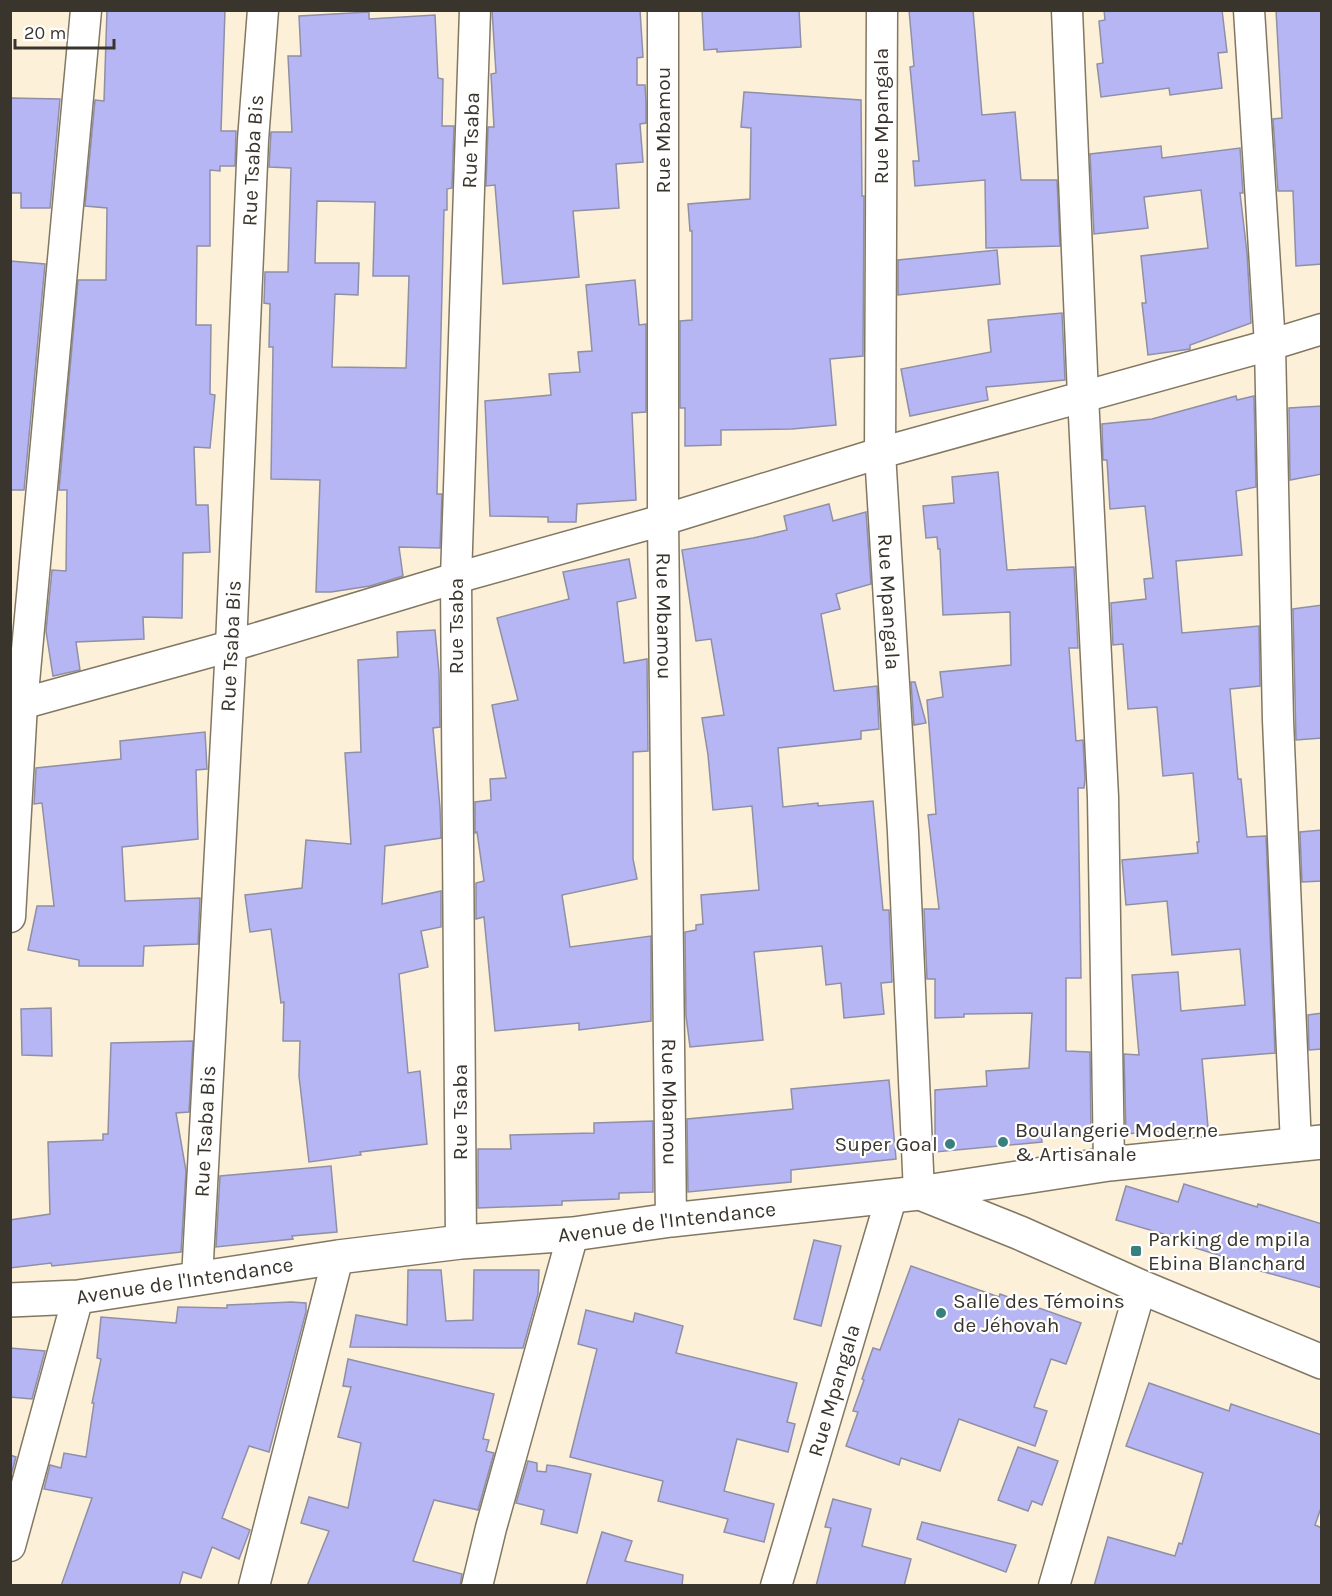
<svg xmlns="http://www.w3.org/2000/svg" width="1332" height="1596" font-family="Karla,sans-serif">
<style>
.building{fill:#b7b6f4;stroke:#8f8fa6;stroke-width:1.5;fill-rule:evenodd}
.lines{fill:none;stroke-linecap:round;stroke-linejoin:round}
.street-casing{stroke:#827762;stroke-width:33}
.secondary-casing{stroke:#827762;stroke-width:36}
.street{stroke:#fff;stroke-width:30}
.secondary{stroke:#fff;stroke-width:33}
.poi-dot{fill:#37807d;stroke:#fff;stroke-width:2}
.labels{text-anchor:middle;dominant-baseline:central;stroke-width:4.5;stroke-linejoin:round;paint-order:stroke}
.street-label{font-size:21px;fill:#39352c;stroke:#fff}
.poi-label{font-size:21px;fill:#39352c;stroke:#fff;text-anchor:start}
</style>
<rect width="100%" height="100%" fill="#fcf0d8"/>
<g class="building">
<path d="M 107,10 L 225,10 L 221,131 L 236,131 L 235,166 L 220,166 L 220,171 L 210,170 L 210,246 L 197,246 L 196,325 L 211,325 L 210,394 L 215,395 L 210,448 L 194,447 L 196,505 L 208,505 L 210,552 L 183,553 L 182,618 L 143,617 L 144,639 L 76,642 L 80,670 L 53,676 L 46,631 L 52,570 L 66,571 L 67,490 L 59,490 L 78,280 L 106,280 L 107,208 L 85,206 L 95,100 L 104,101 Z"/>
<path d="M 492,10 L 640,10 L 643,57 L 637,58 L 637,85 L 645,85 L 646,103 L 646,123 L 640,124 L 643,162 L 616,164 L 619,208 L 573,211 L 579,277 L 503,284 L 495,185 L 486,186 L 488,127 L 494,127 L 491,74 L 496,73 Z"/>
<path d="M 702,10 L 799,10 L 801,47 L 717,52 L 717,49 L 704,50 Z"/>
<path d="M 909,10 L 973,10 L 982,115 L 1015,112 L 1021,180 L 1057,180 L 1060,246 L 986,248 L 985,180 L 915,186 L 913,161 L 919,161 L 910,67 L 914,66 Z"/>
<path d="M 1104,10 L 1222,10 L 1227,52 L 1218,53 L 1222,88 L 1170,95 L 1169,88 L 1101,97 L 1097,64 L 1103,63 L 1099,21 L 1105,20 Z"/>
<path d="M 1276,10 L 1322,10 L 1322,264 L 1296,266 L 1293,191 L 1278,191 L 1273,119 L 1282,118 Z"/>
<path d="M 369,12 L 369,19 L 435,15 L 438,78 L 443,79 L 442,126 L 454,126 L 452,188 L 447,189 L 447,210 L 444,210 L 437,494 L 442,494 L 440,548 L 399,547 L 403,576 L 370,586 L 331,592 L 316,592 L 320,480 L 271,479 L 273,347 L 269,347 L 270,304 L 264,303 L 265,272 L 288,272 L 291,168 L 269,167 L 271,132 L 292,132 L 288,56 L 301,56 L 299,16 ZM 317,201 L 375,202 L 373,276 L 409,276 L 406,368 L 332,367 L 335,294 L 358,295 L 359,263 L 315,263 Z"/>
<path d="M 744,92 L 861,100 L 862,196 L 864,196 L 863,356 L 830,359 L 836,425 L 792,429 L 721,430 L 721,445 L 685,446 L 685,408 L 680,408 L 680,321 L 692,320 L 692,231 L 690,231 L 688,204 L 750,199 L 751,128 L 741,127 Z"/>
<path d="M 10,98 L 60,99 L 50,208 L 21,208 L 21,193 L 10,193 Z"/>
<path d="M 1161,146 L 1162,158 L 1240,148 L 1243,193 L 1240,193 L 1247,253 L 1251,323 L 1190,345 L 1190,349 L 1148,355 L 1142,303 L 1146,303 L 1141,256 L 1208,248 L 1201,190 L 1144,197 L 1148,228 L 1094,234 L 1090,154 Z"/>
<path d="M 997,250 L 1000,284 L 898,295 L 898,260 Z"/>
<path d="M 10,261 L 45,264 L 24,490 L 10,490 Z"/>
<path d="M 635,280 L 639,325 L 646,324 L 646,412 L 632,413 L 636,500 L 577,504 L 576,522 L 548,522 L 548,517 L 490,516 L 485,401 L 551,395 L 549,374 L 580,372 L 578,352 L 592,351 L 586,285 Z"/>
<path d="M 1062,313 L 1065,380 L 986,387 L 988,400 L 910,416 L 901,369 L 991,352 L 988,320 Z"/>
<path d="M 1236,396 L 1237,400 L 1254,396 L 1256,487 L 1236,491 L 1242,555 L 1176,561 L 1182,633 L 1259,626 L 1260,686 L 1230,689 L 1238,779 L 1241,779 L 1247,837 L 1266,836 L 1275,1053 L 1202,1059 L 1208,1127 L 1126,1134 L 1124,1054 L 1139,1055 L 1132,975 L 1178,972 L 1181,1011 L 1245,1005 L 1240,949 L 1172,955 L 1167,901 L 1126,905 L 1122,860 L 1198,853 L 1197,842 L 1199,842 L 1193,773 L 1163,776 L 1157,707 L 1128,709 L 1123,644 L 1113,645 L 1111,603 L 1146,599 L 1144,579 L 1153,578 L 1145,506 L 1110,509 L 1107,460 L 1103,460 L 1102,424 L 1152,419 Z"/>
<path d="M 1322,406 L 1322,474 L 1290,480 L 1289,408 Z"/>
<path d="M 998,472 L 1007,570 L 1074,567 L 1078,648 L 1069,648 L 1076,741 L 1083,740 L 1085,779 L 1084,788 L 1078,788 L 1081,978 L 1066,978 L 1066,1051 L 1090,1052 L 1091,1135 L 1041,1134 L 1042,1142 L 935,1152 L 935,1090 L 987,1086 L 986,1071 L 1029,1068 L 1032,1013 L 964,1014 L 964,1017 L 935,1018 L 935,979 L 927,979 L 924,909 L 939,909 L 928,815 L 936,814 L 927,700 L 943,697 L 940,672 L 1011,665 L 1010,612 L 943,615 L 940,549 L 938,549 L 937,537 L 926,538 L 923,506 L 954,503 L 952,477 Z"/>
<path d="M 829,504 L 833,521 L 866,512 L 871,584 L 836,594 L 840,609 L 821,614 L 834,691 L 877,686 L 879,729 L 861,731 L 861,739 L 778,748 L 783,807 L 818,803 L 818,806 L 873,801 L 883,910 L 889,910 L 892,982 L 881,983 L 884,1014 L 844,1018 L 841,983 L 826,985 L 822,946 L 754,952 L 763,1040 L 690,1047 L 686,1016 L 685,932 L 696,930 L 696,925 L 703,924 L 701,895 L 759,890 L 752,806 L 713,810 L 708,755 L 702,718 L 724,715 L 711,639 L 696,641 L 682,550 L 753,538 L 787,530 L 784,516 Z"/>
<path d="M 629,559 L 636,598 L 617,602 L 624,663 L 647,659 L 648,751 L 633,752 L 633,859 L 637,879 L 562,895 L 570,947 L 651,936 L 651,1021 L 579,1030 L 579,1023 L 495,1031 L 484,917 L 476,919 L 476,883 L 484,881 L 477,832 L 475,833 L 475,802 L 491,800 L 490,779 L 506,778 L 492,705 L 518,700 L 497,618 L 569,599 L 563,572 Z"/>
<path d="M 1322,605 L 1322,738 L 1296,740 L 1293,609 Z"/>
<path d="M 435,630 L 439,672 L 440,727 L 433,728 L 440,808 L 441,838 L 385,846 L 382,904 L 441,891 L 441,927 L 421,931 L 428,967 L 399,974 L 408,1073 L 420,1071 L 427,1144 L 360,1152 L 361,1155 L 309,1162 L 299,1076 L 300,1041 L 283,1041 L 284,1002 L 281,1003 L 271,929 L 250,932 L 245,895 L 302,888 L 306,840 L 351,844 L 345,753 L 361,752 L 358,660 L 398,657 L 397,632 Z"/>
<path d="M 911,682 L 915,682 L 926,723 L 914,725 Z"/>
<path d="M 205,732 L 207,769 L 196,770 L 198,839 L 122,847 L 125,901 L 200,898 L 198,944 L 144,946 L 143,966 L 79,966 L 79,960 L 28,950 L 37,906 L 54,906 L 42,803 L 34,804 L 36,768 L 121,759 L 120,741 Z"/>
<path d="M 1322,830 L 1322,881 L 1302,882 L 1300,832 Z"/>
<path d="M 51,1008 L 52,1056 L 22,1055 L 21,1009 Z"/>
<path d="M 1322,1013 L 1322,1049 L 1309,1050 L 1308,1015 Z"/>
<path d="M 193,1041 L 189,1112 L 176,1113 L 186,1171 L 181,1252 L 52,1266 L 51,1263 L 10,1268 L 10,1220 L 50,1214 L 48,1142 L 103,1140 L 103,1134 L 108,1134 L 111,1043 Z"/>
<path d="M 889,1080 L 896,1159 L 791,1170 L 791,1182 L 688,1192 L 687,1119 L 793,1109 L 791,1089 Z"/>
<path d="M 653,1121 L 653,1192 L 619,1193 L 619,1199 L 562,1201 L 562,1205 L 478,1208 L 478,1149 L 511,1149 L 510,1135 L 594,1133 L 594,1123 Z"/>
<path d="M 331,1166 L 337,1232 L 292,1236 L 293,1239 L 216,1247 L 220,1176 Z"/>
<path d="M 1184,1184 L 1257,1207 L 1258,1204 L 1322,1224 L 1322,1288 L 1239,1265 L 1240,1262 L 1183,1244 L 1184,1240 L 1116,1220 L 1126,1186 L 1178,1202 Z"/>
<path d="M 814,1240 L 841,1246 L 821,1326 L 794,1319 Z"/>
<path d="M 911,1266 L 999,1297 L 1000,1294 L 1081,1323 L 1066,1364 L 1051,1359 L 1034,1407 L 1047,1411 L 1035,1446 L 959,1419 L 940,1471 L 901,1458 L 899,1465 L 846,1446 L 858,1412 L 853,1411 L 864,1380 L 862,1379 L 873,1348 L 880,1350 Z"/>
<path d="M 408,1270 L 441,1270 L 446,1321 L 473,1320 L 474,1270 L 539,1270 L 538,1294 L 523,1348 L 350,1347 L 356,1315 L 407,1325 Z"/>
<path d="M 291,1302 L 306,1303 L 306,1312 L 269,1452 L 249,1446 L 222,1518 L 250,1530 L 239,1559 L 212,1547 L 201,1578 L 183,1572 L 179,1586 L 61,1586 L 92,1498 L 44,1489 L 50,1465 L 61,1468 L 64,1453 L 86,1457 L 94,1403 L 92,1403 L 101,1359 L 97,1358 L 101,1317 L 176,1323 L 178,1307 L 227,1308 L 227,1305 Z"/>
<path d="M 586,1310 L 633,1322 L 635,1313 L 683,1326 L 676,1353 L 797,1383 L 787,1422 L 795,1424 L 788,1452 L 737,1439 L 724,1491 L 774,1504 L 764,1542 L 724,1532 L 728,1519 L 658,1501 L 663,1481 L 570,1457 L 597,1349 L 578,1344 Z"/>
<path d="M 10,1348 L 45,1351 L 32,1399 L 10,1397 Z"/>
<path d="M 348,1359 L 494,1394 L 483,1439 L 489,1440 L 486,1451 L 494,1453 L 478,1510 L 434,1500 L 413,1561 L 462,1574 L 460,1586 L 307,1586 L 329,1531 L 301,1523 L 309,1497 L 348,1508 L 361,1443 L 338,1437 L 351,1387 L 343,1386 Z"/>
<path d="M 1149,1383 L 1229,1411 L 1231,1404 L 1322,1435 L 1322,1505 L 1315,1525 L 1322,1528 L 1322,1586 L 1094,1586 L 1108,1537 L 1175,1556 L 1179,1543 L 1182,1544 L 1203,1473 L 1126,1446 Z"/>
<path d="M 1018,1447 L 1058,1461 L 1042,1505 L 1032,1501 L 1028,1511 L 998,1500 Z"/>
<path d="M 10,1455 L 16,1457 L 10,1479 Z"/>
<path d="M 528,1461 L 537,1463 L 537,1471 L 546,1472 L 547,1465 L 555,1466 L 591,1474 L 577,1533 L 541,1524 L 544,1510 L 516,1503 Z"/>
<path d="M 833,1499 L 871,1509 L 862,1546 L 911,1559 L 904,1586 L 816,1586 L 831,1528 L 825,1527 Z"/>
<path d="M 922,1522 L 1016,1545 L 1006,1572 L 917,1539 Z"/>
<path d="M 602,1532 L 632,1541 L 625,1561 L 683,1575 L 682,1586 L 586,1586 Z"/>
</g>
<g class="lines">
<g class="street-casing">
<g id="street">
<path id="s1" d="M 663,10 L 663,520 L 671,1220"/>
<path id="s2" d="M 882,10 L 880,453 L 903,832 L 919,1193"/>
<path d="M 1067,10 L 1083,396 L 1103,797 L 1109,1164"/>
<path d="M 1249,10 L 1270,345 L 1278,720 L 1296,1146"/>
<path d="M 10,707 L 231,646 L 456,578 L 663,520 L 880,453 L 1270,345 L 1322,329"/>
<path d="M 10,917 L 22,704 L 86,10"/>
<path id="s3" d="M 461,1242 L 456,578 L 475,10"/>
<path id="s4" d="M 197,1279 L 231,646 L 253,140 L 263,10"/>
<path d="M 10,1546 L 78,1297"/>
<path d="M 254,1586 L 338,1257"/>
<path d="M 477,1586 L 491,1528 L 573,1234"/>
<path id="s5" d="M 776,1586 L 892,1195"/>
<path d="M 1054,1586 L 1141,1287"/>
</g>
</g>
<g class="secondary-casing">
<g id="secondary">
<path d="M 920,1193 L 1020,1233 L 1141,1287 L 1322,1362"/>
<path id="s6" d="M 10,1300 L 78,1297 L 338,1257 L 461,1242 L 573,1234 L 671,1220 L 919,1193 L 1109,1164 L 1322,1142"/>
</g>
</g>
<use href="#street" class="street"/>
<use href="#secondary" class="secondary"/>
</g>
<g class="poi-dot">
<circle cx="1003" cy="1142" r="6"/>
<circle cx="950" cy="1144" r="6"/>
<rect x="1130" y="1245" width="12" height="12" rx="3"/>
<circle cx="941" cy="1313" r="6"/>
</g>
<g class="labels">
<g class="street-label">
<text transform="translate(881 116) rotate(-90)">Rue Mpangala</text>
<text transform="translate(663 130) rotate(-90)">Rue Mbamou</text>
<text stroke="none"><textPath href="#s3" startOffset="1102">Rue Tsaba</textPath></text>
<text stroke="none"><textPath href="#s4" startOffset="1120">Rue Tsaba Bis</textPath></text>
<text stroke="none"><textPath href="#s2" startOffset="592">Rue Mpangala</textPath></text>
<text stroke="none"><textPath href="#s1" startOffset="606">Rue Mbamou</textPath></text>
<text transform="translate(456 626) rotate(-90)">Rue Tsaba</text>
<text stroke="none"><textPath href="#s4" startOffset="634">Rue Tsaba Bis</textPath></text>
<text stroke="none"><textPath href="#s1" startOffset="1092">Rue Mbamou</textPath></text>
<text transform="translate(460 1112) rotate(-90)">Rue Tsaba</text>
<text stroke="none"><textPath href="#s4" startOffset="148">Rue Tsaba Bis</textPath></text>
<text stroke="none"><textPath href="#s6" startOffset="662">Avenue de l'Intendance</textPath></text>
<text stroke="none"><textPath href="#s6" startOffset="176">Avenue de l'Intendance</textPath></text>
<text stroke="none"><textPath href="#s5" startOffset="204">Rue Mpangala</textPath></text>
</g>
<g class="poi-label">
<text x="1015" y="1130">Boulangerie Moderne<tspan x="1015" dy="24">&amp; Artisanale</tspan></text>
<text x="938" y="1144" text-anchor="end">Super Goal</text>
<text x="1148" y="1239">Parking de mpila<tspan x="1148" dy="24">Ebina Blanchard</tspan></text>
<text x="953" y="1301">Salle des Témoins<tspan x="953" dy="24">de Jéhovah</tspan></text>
</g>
</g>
<rect width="1332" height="1596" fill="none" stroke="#39352c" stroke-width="24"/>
<path d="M15 39v9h99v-9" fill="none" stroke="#39352c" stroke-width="3"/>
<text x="24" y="39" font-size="18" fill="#39352c" stroke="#ffffff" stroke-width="4.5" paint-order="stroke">20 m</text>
</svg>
